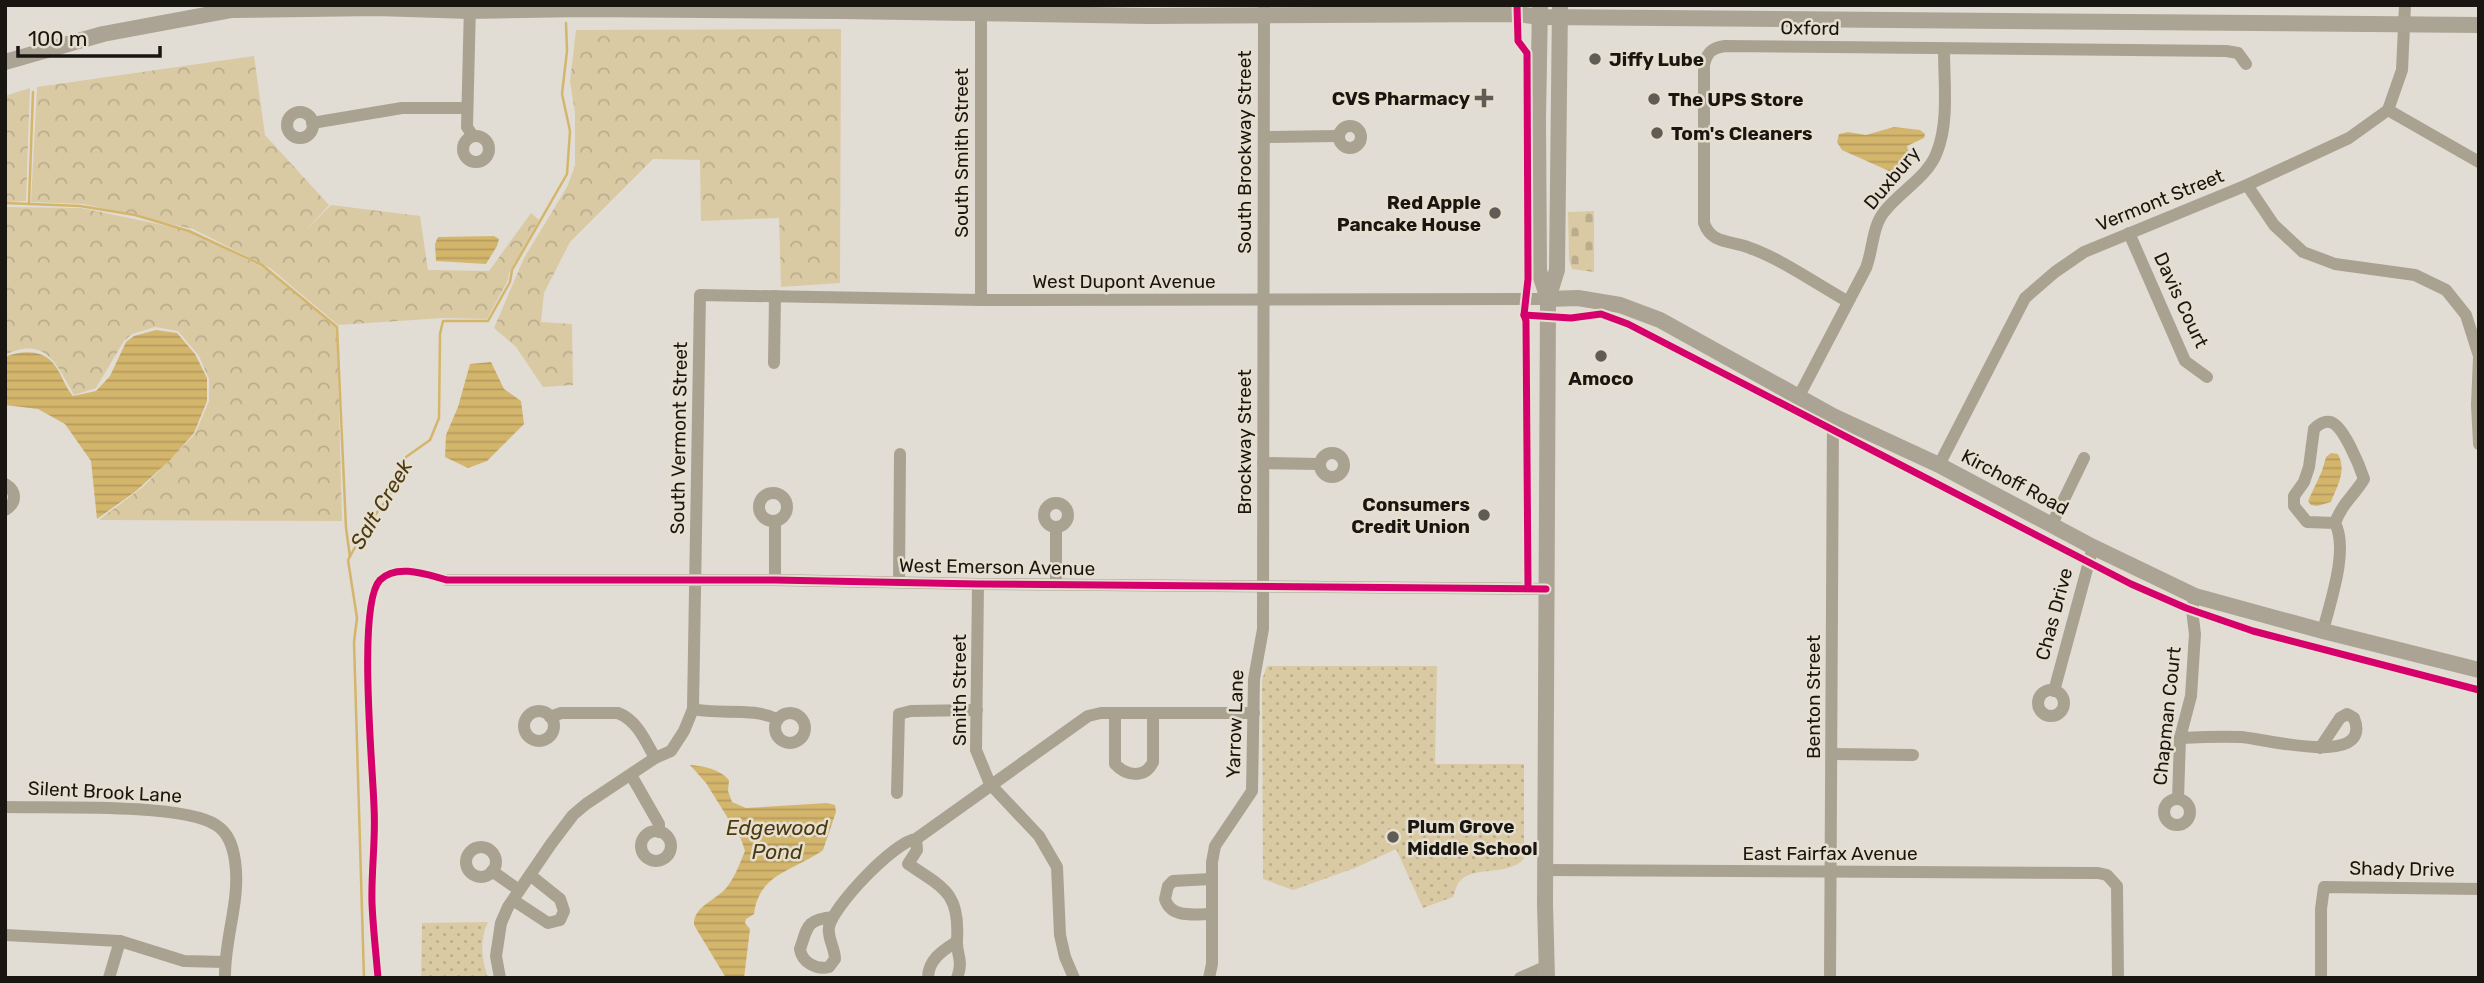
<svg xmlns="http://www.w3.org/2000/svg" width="2484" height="983" font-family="Rubik,sans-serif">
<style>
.forest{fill:url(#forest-crowns)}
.cemetery{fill:url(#cemetery-stones)}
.park{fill:url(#park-dots)}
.water{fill:url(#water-rules)}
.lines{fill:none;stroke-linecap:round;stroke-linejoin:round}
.stream{stroke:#d4b56c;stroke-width:2.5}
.minor{stroke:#aaa290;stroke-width:12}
.major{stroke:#aba494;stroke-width:16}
.cycleway-casing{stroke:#e6dfd0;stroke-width:11}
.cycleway{stroke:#d6006c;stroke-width:7}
.poi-dot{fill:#5f5c56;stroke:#e6dfd0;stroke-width:2.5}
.labels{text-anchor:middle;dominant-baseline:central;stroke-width:5;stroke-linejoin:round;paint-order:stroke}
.street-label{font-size:19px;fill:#191611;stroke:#e6dfd0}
.poi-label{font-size:19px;font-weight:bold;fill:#191611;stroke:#e6dfd0;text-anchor:start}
.water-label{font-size:21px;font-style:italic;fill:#4b3a0f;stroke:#e6dfd0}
</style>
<defs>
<pattern id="forest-crowns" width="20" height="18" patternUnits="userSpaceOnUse" patternTransform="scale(1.75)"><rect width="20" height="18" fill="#dacaa4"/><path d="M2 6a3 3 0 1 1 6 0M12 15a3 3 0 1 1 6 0" fill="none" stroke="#baad8c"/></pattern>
<pattern id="cemetery-stones" width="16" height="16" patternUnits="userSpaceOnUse" patternTransform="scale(1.75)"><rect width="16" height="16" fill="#dacaa4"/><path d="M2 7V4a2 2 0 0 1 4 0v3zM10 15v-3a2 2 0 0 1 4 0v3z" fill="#baad8c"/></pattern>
<pattern id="park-dots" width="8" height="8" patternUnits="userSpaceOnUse" patternTransform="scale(1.75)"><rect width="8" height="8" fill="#dacaa4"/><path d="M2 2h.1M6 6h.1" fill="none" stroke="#baad8c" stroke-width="1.8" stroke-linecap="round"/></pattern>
<pattern id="water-rules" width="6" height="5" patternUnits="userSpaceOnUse" patternTransform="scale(1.75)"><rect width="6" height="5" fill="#d4b56c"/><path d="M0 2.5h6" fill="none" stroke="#b59b5d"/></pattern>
</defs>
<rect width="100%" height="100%" fill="#e1ddd5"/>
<g class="forest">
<path d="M 841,29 L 840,283 L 781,287 L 779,218 L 701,221 L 700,160 L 653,159 L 570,242 L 544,293 L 541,322 L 572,324 L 573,385 L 543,387 L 516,347 L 494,328 L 524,258 L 567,187 L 575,166 L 575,113 L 570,81 L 576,30 Z"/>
<path d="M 254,56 L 265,135 L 329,205 L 305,231 L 331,205 L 420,216 L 428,270 L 489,271 L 531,213 L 539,220 L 509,273 L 508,280 L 487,319 L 444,318 L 338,325 L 270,268 L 193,229 L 83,204 L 31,202 L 37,87 Z"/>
<path d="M 30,88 L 26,201 L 5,202 L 5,96 Z"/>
<path d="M 5,207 L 81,208 L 187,230 L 266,269 L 337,327 L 342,521 L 99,520 L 144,486 L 195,434 L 209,401 L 209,379 L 199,356 L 178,331 L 155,327 L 132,334 L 124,341 L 96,388 L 74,395 C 57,365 46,335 5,355 Z"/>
</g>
<path class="cemetery" d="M 1594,211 L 1594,272 L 1572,269 L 1569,260 L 1568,212 Z"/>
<g class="park">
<path d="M 1267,666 L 1437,666 L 1435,764 L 1524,764 L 1524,859 C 1507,877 1474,865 1460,881 C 1456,885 1455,893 1453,897 L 1423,908 L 1396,849 L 1355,868 L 1293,890 L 1263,879 L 1262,680 Z"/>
<path d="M 488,922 C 479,940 482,960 488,978 L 421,978 L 422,923 Z"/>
</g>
<g class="water">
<path d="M 1894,127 L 1920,130 L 1925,134 L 1924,138 L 1907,146 L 1911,161 L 1898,175 L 1842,150 L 1837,142 L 1839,134 L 1848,132 L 1866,135 Z"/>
<path d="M 494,236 L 499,239 L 497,246 L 486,264 L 436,261 L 435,244 L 438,237 Z"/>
<path d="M 156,330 L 177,333 L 195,354 L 207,378 L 207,401 L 194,433 L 170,460 L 136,491 L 97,519 L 91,461 L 65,424 L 38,409 L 5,405 L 5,357 C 20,351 40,349 52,362 C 61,371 64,386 73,396 L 96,391 L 110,376 L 126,342 L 134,336 Z"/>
<path d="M 491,362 L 504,389 L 521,401 L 524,424 L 487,461 L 468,468 L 445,457 L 446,435 L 458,407 L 470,364 Z"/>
<path d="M 2331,453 L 2338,454 C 2347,472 2337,486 2331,502 L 2317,506 L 2311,505 L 2308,501 L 2322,471 L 2326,457 Z"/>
<path d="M 690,765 C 703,766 720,769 729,780 L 728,791 L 732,802 L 746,808 L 827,803 L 835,805 L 836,812 L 823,850 C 794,871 759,873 754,914 L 746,919 L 745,923 L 750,929 L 744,978 L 726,978 L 694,925 C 693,906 717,900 727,887 C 735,877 740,863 745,851 L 741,839 L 706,783 Z"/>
</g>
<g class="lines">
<g class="stream">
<path d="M 5,203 L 80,206 L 135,215 L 189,231 L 262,265 L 337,327 L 346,528 L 350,557"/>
<path d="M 29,203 L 33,92"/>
<path d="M 364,978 L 354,642 L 357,618 L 348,560 L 365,529 L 397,485 L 406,457 L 430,440 L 439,418 L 440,334 L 443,321 L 488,321 L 510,282 L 512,270 L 567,174 L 570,131 L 562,94 L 567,51 L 566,23"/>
</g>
<g class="minor">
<path d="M 470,5 L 467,127 L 473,136"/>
<path d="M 2388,110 L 2479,162"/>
<circle cx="300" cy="125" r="13"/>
<path d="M 312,123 L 402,108 L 467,108"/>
<circle cx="1350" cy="137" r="11"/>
<circle cx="476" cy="149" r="13"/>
<path d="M 1264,137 L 1338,136"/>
<path d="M 2247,185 L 2274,225 L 2303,252 L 2335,264 L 2415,275 L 2446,290 L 2466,315 L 2479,356"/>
<path d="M 2129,233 L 2185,361 L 2207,377"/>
<path d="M 981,300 L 981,5"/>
<path d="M 1847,301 C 1815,283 1783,260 1750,248 C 1731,240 1712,245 1704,223 L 1704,65 C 1707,52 1712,48 1725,46 C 1892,49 2059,50 2226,51 L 2238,53 L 2246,64"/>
<path d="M 2479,357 L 2477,405 L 2479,444"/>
<path d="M 774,363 L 775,296"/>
<path d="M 1799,396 L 1866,268 C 1873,250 1872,227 1884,212 C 1900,191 1928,177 1937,152 C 1949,122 1944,83 1944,50"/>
<circle cx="1332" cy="465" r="12"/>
<path d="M 1263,463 L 1319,464"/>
<path d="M 1939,465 L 2025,298 L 2055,272 L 2084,252 L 2247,185 L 2349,138 L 2388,110 L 2402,70 L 2405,5"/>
<path d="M 5,484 C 17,491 17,503 5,510"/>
<circle cx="773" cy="507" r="14"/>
<circle cx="1056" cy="515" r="12"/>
<path d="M 2052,524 L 2084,458"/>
<path d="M 1056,527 L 1056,584"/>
<path d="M 447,580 L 775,580 L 978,584 L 1546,589"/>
<path d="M 775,580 L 775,521"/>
<path d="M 899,582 L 900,454"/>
<path d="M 978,584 L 976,750 L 990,784 L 1039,836 L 1057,867 L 1060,935 L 1065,957 L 1074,978"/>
<path d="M 2323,631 C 2330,602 2349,550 2335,523 C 2343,502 2353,497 2364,479 C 2360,467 2343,424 2330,422 C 2324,421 2318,425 2314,429 L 2309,467 L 2304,482 L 2294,496 L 2294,506 L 2307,522 L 2335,523"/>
<circle cx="2051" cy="703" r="13"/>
<path d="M 2054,691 L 2093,547"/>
<path d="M 693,709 C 719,715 753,707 777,719"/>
<circle cx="539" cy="726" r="15"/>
<circle cx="790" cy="728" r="15"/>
<path d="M 1115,713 L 1115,764 C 1126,776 1145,779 1153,762 L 1153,713"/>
<path d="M 550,717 L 561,713 L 618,713 C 637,720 646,742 655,758"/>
<path d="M 2180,738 C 2200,737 2221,736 2241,737 C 2261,738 2374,769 2354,718 L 2347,714 L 2340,718 L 2320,748"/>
<path d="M 1832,754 L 1913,755"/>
<path d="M 631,775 L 659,824 L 659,832"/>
<path d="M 897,793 L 899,714 L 911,711 L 977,710"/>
<path d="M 2178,799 L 2180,738 L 2191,696 L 2195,634 L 2192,610 L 2195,596"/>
<circle cx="2177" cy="812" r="13"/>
<path d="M 5,807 C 50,808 183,803 216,825 C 229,833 233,847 235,861 C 241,900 224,939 225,978"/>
<circle cx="656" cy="846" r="15"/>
<path d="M 916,839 L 917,850 L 908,864 C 944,888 960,893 957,940 C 956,955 964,959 957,978"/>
<circle cx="481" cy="862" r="15"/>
<path d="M 1545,870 L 2098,873 L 2107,875 L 2117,886 L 2118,978"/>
<path d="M 492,871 L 519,890"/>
<path d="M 1211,879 L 1173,881 L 1168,886 L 1165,899 C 1171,919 1195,914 1212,914"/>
<path d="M 513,900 L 548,923 L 560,920 L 564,911 L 560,899 L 530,875"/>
<path d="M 833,917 C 806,920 808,926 800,949 C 802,963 817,970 829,967 L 835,959 C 835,948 827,938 829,927 C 833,906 895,841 916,839 L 1088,716 L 1101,713 L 1254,713"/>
<path d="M 5,935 L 120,941 L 184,961 L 225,962"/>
<path d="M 109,978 L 120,941"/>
<path d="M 500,978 L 496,956 L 501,923 L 508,907 L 551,844 L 573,815 L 586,804 L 655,758 L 671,751 L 684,731 L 693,709 L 700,295 L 981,300 L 1548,299"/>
<path d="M 928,978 C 928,960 942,951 956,942"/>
<path d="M 1209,978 L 1212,964 L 1212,862 L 1215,846 L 1252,791 L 1254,679 L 1263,629 L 1264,5"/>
<path d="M 1520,978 L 1547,966"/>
<path d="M 1830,978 L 1833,416"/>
<path d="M 2321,978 L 2321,909 L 2324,887 L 2479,889"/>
</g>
<g class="major">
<path d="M 1540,5 L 1538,119 L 1539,271 L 1548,299 L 1545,904 L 1547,978"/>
<path d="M 5,62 L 103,34 L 232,10 L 377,8 L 470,11 L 584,9 L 842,11 L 1149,16 L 1517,14 L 1540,17 L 2479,25"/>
<path d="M 1548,299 L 1578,298 L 1620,305 L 1660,320 L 1833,416 L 1939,465 L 2093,547 L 2195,596 L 2323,631 L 2479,670"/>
<path d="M 1548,299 L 1557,270 L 1560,5"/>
</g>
<g class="cycleway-casing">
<g id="cycleway">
<path d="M 1517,5 L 1518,41 L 1527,53 L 1528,279 L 1524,315 L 1526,321 L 1528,588"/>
<path d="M 1524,315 L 1571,318 L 1601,314 L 1628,324 L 2131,584 L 2186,608 L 2253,631 L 2479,690"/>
<path d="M 378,978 C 376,953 373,928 372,903 C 371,871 376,839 374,807 C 373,769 357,604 380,580 C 397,563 428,575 447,580 L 775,580 L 978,584 L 1546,589"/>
</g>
</g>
<use href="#cycleway" class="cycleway"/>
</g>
<g class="poi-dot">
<circle cx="1595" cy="59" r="7"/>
<path d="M1480.5 87.5h7v7h7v7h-7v7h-7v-7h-7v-7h7z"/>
<circle cx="1654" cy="99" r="7"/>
<circle cx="1657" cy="133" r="7"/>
<circle cx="1495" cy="213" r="7"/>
<circle cx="1601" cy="356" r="7"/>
<circle cx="1484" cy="515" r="7"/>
<circle cx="1393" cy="837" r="7"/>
</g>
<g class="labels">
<g class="street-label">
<text transform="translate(1810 28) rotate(1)">Oxford</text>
<text transform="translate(1244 152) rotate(-90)">South Brockway Street</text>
<text transform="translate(961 153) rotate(-90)">South Smith Street</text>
<text transform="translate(1892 178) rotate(-50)">Duxbury</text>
<text transform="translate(2160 200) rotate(-22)">Vermont Street</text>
<text x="1124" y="281">West Dupont Avenue</text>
<text transform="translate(2181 300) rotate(65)">Davis Court</text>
<text transform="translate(679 438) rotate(-89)">South Vermont Street</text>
<text transform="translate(1244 442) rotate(-90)">Brockway Street</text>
<text transform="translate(2015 482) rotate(28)">Kirchoff Road</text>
<text transform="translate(997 567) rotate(1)">West Emerson Avenue</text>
<text transform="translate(2054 614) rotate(-75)">Chas Drive</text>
<text transform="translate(959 690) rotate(-90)">Smith Street</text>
<text transform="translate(1813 697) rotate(-90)">Benton Street</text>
<text transform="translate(2167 716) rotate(-84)">Chapman Court</text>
<text transform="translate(1235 724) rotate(-88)">Yarrow Lane</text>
<text transform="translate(105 792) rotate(3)">Silent Brook Lane</text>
<text x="1830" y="853">East Fairfax Avenue</text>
<text transform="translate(2402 869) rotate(1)">Shady Drive</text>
</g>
<g class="poi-label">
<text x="1609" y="59">Jiffy Lube</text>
<text x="1470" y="98" text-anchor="end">CVS Pharmacy</text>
<text x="1668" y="99">The UPS Store</text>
<text x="1671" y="133">Tom's Cleaners</text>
<text x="1481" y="202" text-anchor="end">Red Apple<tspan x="1481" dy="22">Pancake House</tspan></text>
<text x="1601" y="378" text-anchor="middle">Amoco</text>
<text x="1470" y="504" text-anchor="end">Consumers<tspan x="1470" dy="22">Credit Union</tspan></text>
<text x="1407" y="826">Plum Grove<tspan x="1407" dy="22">Middle School</tspan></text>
</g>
<g class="water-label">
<text transform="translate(381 504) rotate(-59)">Salt Creek</text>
<text x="777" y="827">Edgewood<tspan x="777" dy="24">Pond</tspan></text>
</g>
</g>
<rect width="2484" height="983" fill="none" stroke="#191611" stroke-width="14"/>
<path d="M18 46v10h142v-10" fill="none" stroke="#191611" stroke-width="3.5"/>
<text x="28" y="46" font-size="21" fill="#191611" stroke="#e6dfd0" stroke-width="5" paint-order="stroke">100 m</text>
</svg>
